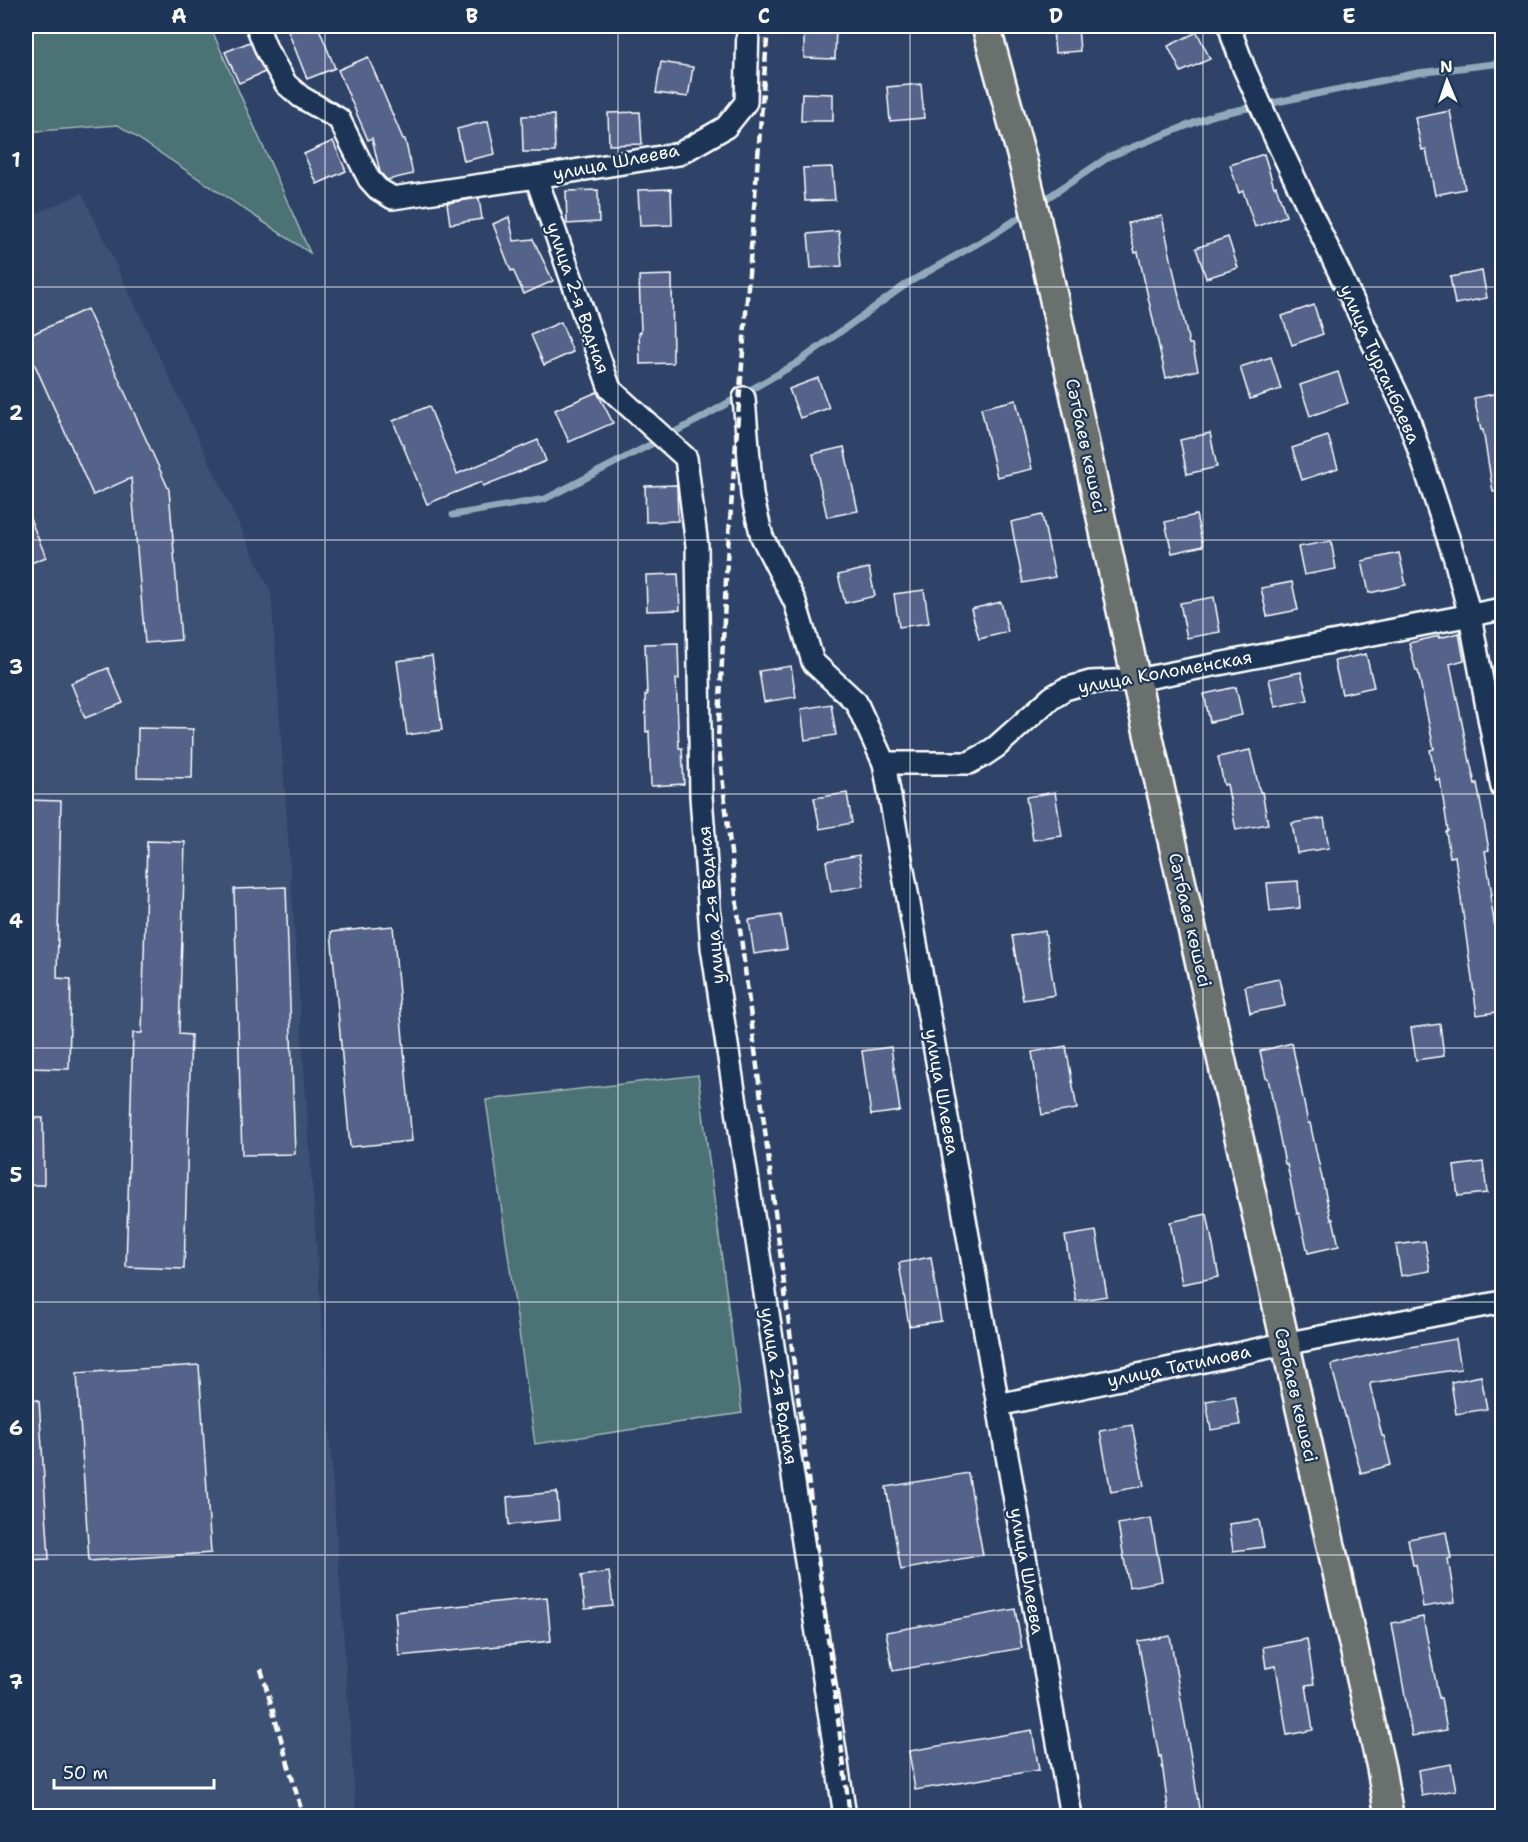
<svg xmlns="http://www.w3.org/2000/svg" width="1528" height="1842" font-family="'Shantell Sans',sans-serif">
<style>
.built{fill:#3e5175}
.green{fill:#4b7275;stroke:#a5b8ba;stroke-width:1.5}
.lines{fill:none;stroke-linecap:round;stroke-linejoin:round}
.stream{stroke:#90a9bb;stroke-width:7}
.building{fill:#55648b;stroke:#fff;stroke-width:1.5}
.minor-casing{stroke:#fff;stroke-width:26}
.major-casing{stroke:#fff;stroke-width:32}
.minor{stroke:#1d3557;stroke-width:21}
.major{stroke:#6b706d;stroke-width:27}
.rail{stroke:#fff;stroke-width:4.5;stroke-dasharray:9 4.5;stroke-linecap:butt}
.grid{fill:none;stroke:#fff;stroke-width:1.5;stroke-opacity:0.55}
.labels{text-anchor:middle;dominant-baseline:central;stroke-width:4.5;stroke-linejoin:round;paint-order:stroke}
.street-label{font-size:18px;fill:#fff;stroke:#1d3557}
.neatline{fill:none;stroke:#fff;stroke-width:2}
.grid-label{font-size:20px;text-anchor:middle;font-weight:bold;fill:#fff}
</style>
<rect width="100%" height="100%" fill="#2e4367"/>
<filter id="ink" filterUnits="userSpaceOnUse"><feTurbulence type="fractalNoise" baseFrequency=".0167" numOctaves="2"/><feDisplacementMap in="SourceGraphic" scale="12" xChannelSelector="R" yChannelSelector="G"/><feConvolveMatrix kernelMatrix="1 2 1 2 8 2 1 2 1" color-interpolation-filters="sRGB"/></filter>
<g filter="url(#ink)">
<path class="built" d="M 82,193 L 271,592 L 356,1816 L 26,1816 L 26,218 Z"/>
<g class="green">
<path d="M 26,26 L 210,26 L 310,253 L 118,125 L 26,132 Z"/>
<path d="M 698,1075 L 742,1413 L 535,1444 L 486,1100 Z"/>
</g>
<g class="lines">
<g class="stream">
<path d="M 1038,204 L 1110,156 L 1214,115 L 1418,73 L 1502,63"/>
<path d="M 453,515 L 545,499 L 698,420 L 797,363 L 908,283 L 994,234 L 1029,211"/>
</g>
</g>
<g class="building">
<path d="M 286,26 L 318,26 L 335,68 L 307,79 Z"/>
<path d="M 804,26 L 836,26 L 835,59 L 804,58 Z"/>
<path d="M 1078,27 L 1080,51 L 1055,53 L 1053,30 Z"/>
<path d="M 1197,32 L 1210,59 L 1181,72 L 1168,46 Z"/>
<path d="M 250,42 L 265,72 L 239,83 L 225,52 Z"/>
<path d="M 368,57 L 403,139 L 405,139 L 413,174 L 387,180 L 380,172 L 372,138 L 368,140 L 338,70 Z"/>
<path d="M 661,62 L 693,67 L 688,97 L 656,93 Z"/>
<path d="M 921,84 L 924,118 L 890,121 L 887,87 Z"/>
<path d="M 802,93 L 833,94 L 833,121 L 801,121 Z"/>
<path d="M 1450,111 L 1465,189 L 1435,195 L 1426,149 L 1422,150 L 1415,118 Z"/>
<path d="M 640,112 L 642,144 L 609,145 L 608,113 Z"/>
<path d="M 554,115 L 555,152 L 523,152 L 522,116 Z"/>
<path d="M 488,121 L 495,154 L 464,161 L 457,129 Z"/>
<path d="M 333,141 L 346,171 L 317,184 L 304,154 Z"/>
<path d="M 1264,154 L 1274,187 L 1276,186 L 1286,216 L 1255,227 L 1243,191 L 1239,193 L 1230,165 Z"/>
<path d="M 832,167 L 835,200 L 805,201 L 803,168 Z"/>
<path d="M 671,189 L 672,225 L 640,226 L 638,190 Z"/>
<path d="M 598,190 L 599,222 L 567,224 L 566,191 Z"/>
<path d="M 479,198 L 482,219 L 450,224 L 447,203 Z"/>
<path d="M 1162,216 L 1189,344 L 1192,344 L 1198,370 L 1166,378 L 1138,252 L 1135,253 L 1128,223 Z"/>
<path d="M 509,217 L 514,241 L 533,239 L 553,281 L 524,294 L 513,270 L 511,271 L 493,224 Z"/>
<path d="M 839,231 L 842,266 L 811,268 L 808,234 Z"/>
<path d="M 1228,237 L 1238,268 L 1206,278 L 1196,248 Z"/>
<path d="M 1482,271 L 1487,298 L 1455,304 L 1450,277 Z"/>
<path d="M 672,275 L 673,363 L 640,364 L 639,333 L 641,332 L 639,276 Z"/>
<path d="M 1314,305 L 1323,334 L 1292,345 L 1282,316 Z"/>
<path d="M 87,309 L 169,490 L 181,640 L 145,643 L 131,478 L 93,495 L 26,345 L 26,337 Z"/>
<path d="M 561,322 L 573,352 L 544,365 L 531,335 Z"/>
<path d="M 1271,357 L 1281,389 L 1250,399 L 1240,367 Z"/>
<path d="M 1338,372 L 1348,403 L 1310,416 L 1300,385 Z"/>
<path d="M 818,378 L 829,408 L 800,418 L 789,389 Z"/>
<path d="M 597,392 L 613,423 L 569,442 L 555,410 Z"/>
<path d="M 1503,392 L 1503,491 L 1493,492 L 1483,430 L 1481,430 L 1474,398 Z"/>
<path d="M 1016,400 L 1032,469 L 997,477 L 981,408 Z"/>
<path d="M 429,406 L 457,474 L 538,440 L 546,461 L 483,486 L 481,482 L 427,504 L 393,421 Z"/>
<path d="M 1210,433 L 1217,467 L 1187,474 L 1180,440 Z"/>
<path d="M 1328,436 L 1338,468 L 1302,480 L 1292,448 Z"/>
<path d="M 844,447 L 858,511 L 827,517 L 813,454 Z"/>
<path d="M 677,485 L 678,521 L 646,522 L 645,486 Z"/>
<path d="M 26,509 L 46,557 L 26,565 Z"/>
<path d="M 1042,515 L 1055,577 L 1023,583 L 1011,522 Z"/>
<path d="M 1196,515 L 1203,546 L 1172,553 L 1165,522 Z"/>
<path d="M 1331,541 L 1336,569 L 1304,575 L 1298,547 Z"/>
<path d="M 1399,553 L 1406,585 L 1369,593 L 1362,561 Z"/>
<path d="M 869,568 L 875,596 L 845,603 L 838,575 Z"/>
<path d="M 678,574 L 680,610 L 647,611 L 646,575 Z"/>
<path d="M 1292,582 L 1298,610 L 1267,616 L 1261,588 Z"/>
<path d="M 924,590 L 929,623 L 899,627 L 894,594 Z"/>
<path d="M 1214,597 L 1220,632 L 1187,638 L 1180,603 Z"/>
<path d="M 1001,602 L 1008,632 L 979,639 L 971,609 Z"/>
<path d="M 1459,633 L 1464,660 L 1450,664 L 1466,743 L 1475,784 L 1477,783 L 1489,850 L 1485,851 L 1492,895 L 1490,895 L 1503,979 L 1503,1011 L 1477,1015 L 1455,856 L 1450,857 L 1446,832 L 1448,831 L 1440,779 L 1436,780 L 1430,750 L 1434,749 L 1418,671 L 1416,671 L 1409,643 L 1439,636 L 1439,638 Z"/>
<path d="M 678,643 L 679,679 L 676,679 L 679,748 L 682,748 L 684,784 L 651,786 L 649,731 L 646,732 L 645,695 L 647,695 L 645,644 Z"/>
<path d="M 1366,654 L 1374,687 L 1342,694 L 1334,661 Z"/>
<path d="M 432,656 L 442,730 L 407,735 L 397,661 Z"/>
<path d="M 791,666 L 796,697 L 764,702 L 759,671 Z"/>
<path d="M 108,668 L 123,703 L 85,718 L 71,683 Z"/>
<path d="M 1301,672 L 1308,700 L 1275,707 L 1269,679 Z"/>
<path d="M 1236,687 L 1242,715 L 1210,722 L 1204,694 Z"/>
<path d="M 831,704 L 836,735 L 805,740 L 801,709 Z"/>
<path d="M 138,728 L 193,729 L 192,778 L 137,777 Z"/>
<path d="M 1250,750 L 1260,792 L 1262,792 L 1268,824 L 1236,830 L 1227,784 L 1224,785 L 1218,757 Z"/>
<path d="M 1055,792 L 1062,836 L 1033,840 L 1026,797 Z"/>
<path d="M 847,793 L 852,823 L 820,829 L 814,798 Z"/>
<path d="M 26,800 L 61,801 L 57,978 L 71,979 L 69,1069 L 26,1068 Z"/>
<path d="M 1324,818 L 1329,848 L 1297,853 L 1292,823 Z"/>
<path d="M 147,841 L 185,842 L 179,1034 L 191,1035 L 184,1269 L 126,1267 L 133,1033 L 142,1033 Z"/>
<path d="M 859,855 L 864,886 L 831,892 L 826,861 Z"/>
<path d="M 1298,881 L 1300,908 L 1270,911 L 1267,883 Z"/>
<path d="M 286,887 L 295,1154 L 242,1155 L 234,889 Z"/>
<path d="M 781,915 L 787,949 L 754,954 L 749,920 Z"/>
<path d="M 393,926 L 412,1141 L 350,1147 L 331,932 Z"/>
<path d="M 1045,931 L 1055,995 L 1023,1000 L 1012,936 Z"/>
<path d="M 1279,979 L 1285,1006 L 1250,1013 L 1245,986 Z"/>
<path d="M 1440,1024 L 1444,1056 L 1416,1060 L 1411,1028 Z"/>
<path d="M 1292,1043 L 1308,1123 L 1310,1123 L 1331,1219 L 1333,1219 L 1339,1246 L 1308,1253 L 1299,1213 L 1297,1214 L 1287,1164 L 1285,1164 L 1268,1078 L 1266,1078 L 1260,1051 Z"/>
<path d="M 1066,1046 L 1077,1109 L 1042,1115 L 1032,1052 Z"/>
<path d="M 891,1047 L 900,1111 L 871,1115 L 862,1051 Z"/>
<path d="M 26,1118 L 43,1118 L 44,1185 L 26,1185 Z"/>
<path d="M 1483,1162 L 1487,1193 L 1458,1196 L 1454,1166 Z"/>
<path d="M 1207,1214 L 1219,1277 L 1182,1284 L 1170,1222 Z"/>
<path d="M 1096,1231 L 1107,1296 L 1076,1301 L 1065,1236 Z"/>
<path d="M 1425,1241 L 1430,1271 L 1401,1276 L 1396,1245 Z"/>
<path d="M 931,1257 L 941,1321 L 909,1326 L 899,1263 Z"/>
<path d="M 1456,1339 L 1461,1369 L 1371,1383 L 1370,1385 L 1382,1436 L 1384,1436 L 1391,1465 L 1361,1473 L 1331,1365 L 1387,1351 Z"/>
<path d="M 199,1365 L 211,1553 L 89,1561 L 77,1373 Z"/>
<path d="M 1481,1376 L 1487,1409 L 1456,1414 L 1451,1382 Z"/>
<path d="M 1235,1396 L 1240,1425 L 1211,1430 L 1206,1401 Z"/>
<path d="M 39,1400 L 49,1559 L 26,1560 L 26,1401 Z"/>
<path d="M 1132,1425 L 1144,1486 L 1111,1492 L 1100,1431 Z"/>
<path d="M 968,1473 L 983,1555 L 901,1570 L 886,1487 Z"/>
<path d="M 557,1492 L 559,1520 L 509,1525 L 507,1497 Z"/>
<path d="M 1151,1518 L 1162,1581 L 1129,1587 L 1118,1524 Z"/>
<path d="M 1259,1520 L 1264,1547 L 1233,1551 L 1229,1524 Z"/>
<path d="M 1446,1532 L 1451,1558 L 1448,1559 L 1455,1602 L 1423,1607 L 1416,1565 L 1413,1565 L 1408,1539 Z"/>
<path d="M 609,1572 L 613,1606 L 585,1609 L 581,1576 Z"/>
<path d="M 547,1597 L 551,1641 L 399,1656 L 395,1612 Z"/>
<path d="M 1015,1609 L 1022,1648 L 893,1671 L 886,1632 Z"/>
<path d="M 1423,1617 L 1439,1698 L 1441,1698 L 1447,1730 L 1412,1736 L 1392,1623 Z"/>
<path d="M 1170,1636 L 1195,1781 L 1200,1816 L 1169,1816 L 1161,1756 L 1159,1757 L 1138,1641 Z"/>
<path d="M 1307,1639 L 1314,1684 L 1306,1685 L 1313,1730 L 1287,1735 L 1276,1666 L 1266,1668 L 1263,1647 Z"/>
<path d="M 1032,1730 L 1039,1770 L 915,1790 L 909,1751 Z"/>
<path d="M 1451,1764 L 1456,1790 L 1422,1796 L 1418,1770 Z"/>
</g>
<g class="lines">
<g class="minor-casing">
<g id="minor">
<path d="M 257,26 L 267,51 L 286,84 L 301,97 L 339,119 L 369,179 L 378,189 L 393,198 L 536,177 L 610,389 L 686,458 L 697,546 L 701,796 L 712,947 L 845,1816"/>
<path d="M 1230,26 L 1233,38 L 1244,68 L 1275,137 L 1408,417 L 1455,559 L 1470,616 L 1502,787"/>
<path d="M 536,177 L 679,154 L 726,127 L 746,102 L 748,26"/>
<path d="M 744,398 L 752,495 L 762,537 L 795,602 L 813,662 L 856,702 L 884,763 L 1071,1816"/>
<path d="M 884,763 L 969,763 L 984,755 L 996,747 L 1052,697 L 1065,689 L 1090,682 L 1136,680 L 1502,609"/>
<path d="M 998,1405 L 1284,1344 L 1502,1302"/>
</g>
</g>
<g class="major-casing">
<path id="major" d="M 986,26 L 1022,158 L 1037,221 L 1136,680 L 1381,1768 L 1389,1816"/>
</g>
<use href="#minor" class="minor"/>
<use href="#major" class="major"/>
<g class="rail">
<path d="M 768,26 L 727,560 L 718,741 L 738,913 L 850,1816"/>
<path d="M 261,1669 L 303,1816"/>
</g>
</g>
</g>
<path class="grid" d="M 325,26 L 325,1816M 618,26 L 618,1816M 910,26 L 910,1816M 1203,26 L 1203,1816M 26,287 L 1502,287M 26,540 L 1502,540M 26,794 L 1502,794M 26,1048 L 1502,1048M 26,1302 L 1502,1302M 26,1555 L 1502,1555"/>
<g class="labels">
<g class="street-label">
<text transform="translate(616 162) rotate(-11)">улица Шлеева</text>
<text transform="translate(578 298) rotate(71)">улица 2-я Водная</text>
<text transform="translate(1380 364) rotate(66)">улица Турганбаева</text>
<text transform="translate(1086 446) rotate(78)">Сәтбаев көшесі</text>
<text transform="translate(1165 672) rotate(-10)">улица Коломенская</text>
<text transform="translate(711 905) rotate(-95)">улица 2-я Водная</text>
<text transform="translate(1190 920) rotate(77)">Сәтбаев көшесі</text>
<text transform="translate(942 1092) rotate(80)">улица Шлеева</text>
<text transform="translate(1179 1366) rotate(-12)">улица Татимова</text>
<text transform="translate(779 1386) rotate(81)">улица 2-я Водная</text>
<text transform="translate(1296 1395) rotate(77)">Сәтбаев көшесі</text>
<text transform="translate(1027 1571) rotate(80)">улица Шлеева</text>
</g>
</g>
<rect width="1528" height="1842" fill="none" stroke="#1d3557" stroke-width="66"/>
<g transform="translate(1447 81) rotate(358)" stroke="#1d3557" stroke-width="4.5" paint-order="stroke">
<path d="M0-4.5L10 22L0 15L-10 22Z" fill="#ffffff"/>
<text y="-9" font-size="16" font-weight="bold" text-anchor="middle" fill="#ffffff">N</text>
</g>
<path d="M54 1779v9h160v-9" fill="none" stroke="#ffffff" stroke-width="3"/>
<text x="63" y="1779" font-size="18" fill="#ffffff" stroke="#1d3557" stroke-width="4.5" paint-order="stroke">50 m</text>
<rect x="33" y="33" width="1462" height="1776" class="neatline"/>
<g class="grid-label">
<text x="179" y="23">A</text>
<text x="472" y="23">B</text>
<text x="764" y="23">C</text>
<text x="1056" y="23">D</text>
<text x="1349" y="23">E</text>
<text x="16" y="167">1</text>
<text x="16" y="420">2</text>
<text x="16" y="674">3</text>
<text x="16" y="928">4</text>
<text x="16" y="1182">5</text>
<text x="16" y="1435">6</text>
<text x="16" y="1689">7</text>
</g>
</svg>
